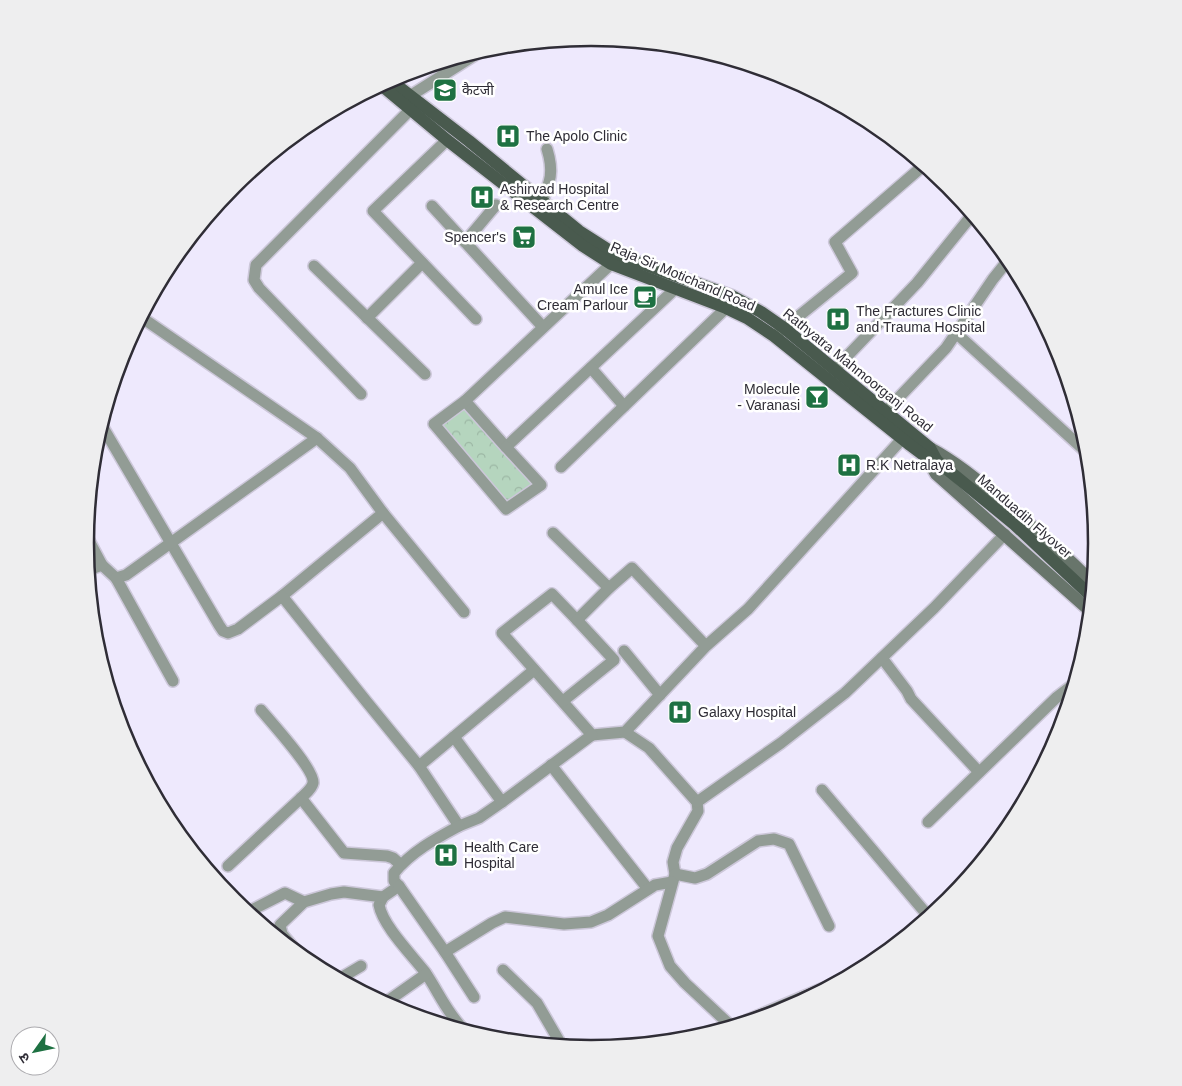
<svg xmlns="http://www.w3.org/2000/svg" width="1182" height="1086" font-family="Helvetica,'Noto Sans Devanagari',sans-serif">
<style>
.park{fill:url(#park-crowns)}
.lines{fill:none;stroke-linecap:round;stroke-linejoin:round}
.street-casing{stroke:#ccc7d9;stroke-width:14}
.secondary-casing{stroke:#ccc7d9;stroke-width:15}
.primary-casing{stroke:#ccc7d9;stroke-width:15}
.street{stroke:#929c95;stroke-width:11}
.secondary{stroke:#68756b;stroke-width:12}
.primary{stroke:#495a4e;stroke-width:12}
.labels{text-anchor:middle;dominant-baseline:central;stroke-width:5;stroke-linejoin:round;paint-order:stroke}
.poi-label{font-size:14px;fill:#2f2d36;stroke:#fff;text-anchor:start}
.street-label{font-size:14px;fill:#2f2d36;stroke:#fff}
.rim{fill:none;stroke:#2f2d36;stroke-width:2.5}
</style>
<defs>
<pattern id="park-crowns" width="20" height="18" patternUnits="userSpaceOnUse" patternTransform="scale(1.25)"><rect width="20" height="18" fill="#b5d5be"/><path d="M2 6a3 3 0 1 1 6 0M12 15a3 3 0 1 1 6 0" fill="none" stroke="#9cb7a4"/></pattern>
</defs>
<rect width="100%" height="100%" fill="#eee9fd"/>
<path class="park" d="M 464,406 L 537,488 L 504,507 L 437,428 Z"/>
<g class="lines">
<g class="street-casing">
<g id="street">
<path d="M 410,96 L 481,51"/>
<path d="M 447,140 L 373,211 L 476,319"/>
<path d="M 432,206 L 543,327"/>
<path d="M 539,209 C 549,184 555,175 547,149"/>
<path d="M 465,242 L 496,205"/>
<path d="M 611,264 L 465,401 L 506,447 L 675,289"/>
<path d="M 314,266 L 425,374"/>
<path d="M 367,318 L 422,263"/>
<path d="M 778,333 L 852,273 L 835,242 L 924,165"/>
<path d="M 956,333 L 1083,449"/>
<path d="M 591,368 L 624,406"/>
<path d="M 835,369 L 917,283 L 972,215"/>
<path d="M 361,394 L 259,288 L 254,280 L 256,265 L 410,110"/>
<path d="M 465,401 L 434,424 L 506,509 L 541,485 L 506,447"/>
<path d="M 886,411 L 946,348 L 993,279 L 1009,259"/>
<path d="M 101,424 L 219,625 L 223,631 L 228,633 L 238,629 L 282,596 L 383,513 L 350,468 L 317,438"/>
<path d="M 561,467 L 726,308"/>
<path d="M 383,513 L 464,612"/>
<path d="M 553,533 L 609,588"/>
<path d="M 86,535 L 102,565 L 116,578 L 126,575 L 317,438 L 141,317"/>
<path d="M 88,570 L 102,565"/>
<path d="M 116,578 L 173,681"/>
<path d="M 282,596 L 366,701 L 419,766 L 459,826 L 479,818 L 502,802"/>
<path d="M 706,646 L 632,568 L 609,588 L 577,620 L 552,594 L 502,633 L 592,735 L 625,732 L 706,646 L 748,609 L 902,439"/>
<path d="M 624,651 L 660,695"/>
<path d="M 882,658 L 907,691 L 911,699 L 979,772"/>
<path d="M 563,701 L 614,660 L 577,620"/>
<path d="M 625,732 L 649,748 L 697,802 L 698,811 L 677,848 L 673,862 L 675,874 L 658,936 L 670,966 L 685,983 L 731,1026"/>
<path d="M 454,737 L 502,802 L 592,735"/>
<path d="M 551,765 L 648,889"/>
<path d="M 419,766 L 534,670"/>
<path d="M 822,790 L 929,917"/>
<path d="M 301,798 L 344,853 L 387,856 L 393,858 L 401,865"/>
<path d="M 697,802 L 781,743 L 845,693 L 934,608 L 1005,534"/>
<path d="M 928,822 L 1057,697 L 1074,684"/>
<path d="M 459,826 C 435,839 411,852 394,873 L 394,881 L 399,886 L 383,897 L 379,905 C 383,926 411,954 425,972 C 438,991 447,1013 464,1030"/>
<path d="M 228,866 L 301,798 C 305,794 312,789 313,783 C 315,770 271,722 261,710"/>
<path d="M 675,874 L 695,878 L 707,874 L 758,841 L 774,839 L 789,844 L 829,926"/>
<path d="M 399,886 L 445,952 L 474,997"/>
<path d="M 248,912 L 285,893 L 304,902"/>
<path d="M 445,952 L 492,923 L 505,917 L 564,924 L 591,922 L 608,915 L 655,885 L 672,882"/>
<path d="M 298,953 L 282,934 L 280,925 L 304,902 L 331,894 L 344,892 L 383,897"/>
<path d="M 503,970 L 537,1003 L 562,1046"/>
<path d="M 339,979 L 361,966"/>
<path d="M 385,1003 L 426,974"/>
</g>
</g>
<g class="secondary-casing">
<g id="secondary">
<path d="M 930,448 C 958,463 981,482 1004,503 C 1035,528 1065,555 1093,583"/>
<path d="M 926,457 L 936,474 L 1090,611"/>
<path d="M 747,1021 L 823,989"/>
</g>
</g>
<g class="primary-casing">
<g id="primary">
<path d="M 390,80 L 469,141 L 579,231 L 615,254 L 732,296 L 761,312 L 784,328 L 930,448 L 937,461"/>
<path d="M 381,85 L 447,140 L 583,246 L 611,264 L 726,308 L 747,318 L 774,336 L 910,445 L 926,457 L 937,461 L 1014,524 L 1091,596"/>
</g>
</g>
<use href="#street" class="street"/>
<use href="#secondary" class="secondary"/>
<use href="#primary" class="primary"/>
</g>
<defs>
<g id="school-square" transform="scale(1.25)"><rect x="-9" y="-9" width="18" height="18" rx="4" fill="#1e7142" stroke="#fff"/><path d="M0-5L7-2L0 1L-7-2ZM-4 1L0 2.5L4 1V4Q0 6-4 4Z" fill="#fff"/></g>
<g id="hospital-square" transform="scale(1.25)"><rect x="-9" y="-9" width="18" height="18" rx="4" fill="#1e7142" stroke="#fff"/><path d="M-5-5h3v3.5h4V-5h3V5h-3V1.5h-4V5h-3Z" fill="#fff"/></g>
<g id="supermarket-square" transform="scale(1.25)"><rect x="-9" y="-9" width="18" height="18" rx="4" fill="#1e7142" stroke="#fff"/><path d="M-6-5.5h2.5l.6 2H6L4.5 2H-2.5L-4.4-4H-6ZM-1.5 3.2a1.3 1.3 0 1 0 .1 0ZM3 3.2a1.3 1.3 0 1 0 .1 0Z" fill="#fff"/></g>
<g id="cafe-square" transform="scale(1.25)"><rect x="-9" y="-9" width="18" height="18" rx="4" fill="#1e7142" stroke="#fff"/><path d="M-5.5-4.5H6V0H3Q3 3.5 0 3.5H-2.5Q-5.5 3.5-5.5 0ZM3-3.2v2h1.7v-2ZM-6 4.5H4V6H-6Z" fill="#fff"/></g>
<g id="bar-square" transform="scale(1.25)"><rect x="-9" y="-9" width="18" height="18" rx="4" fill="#1e7142" stroke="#fff"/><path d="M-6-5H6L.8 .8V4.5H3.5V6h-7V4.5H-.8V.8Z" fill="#fff"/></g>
</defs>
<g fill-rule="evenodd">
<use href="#school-square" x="445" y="90"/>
<use href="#hospital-square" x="508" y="136"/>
<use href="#hospital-square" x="482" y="197"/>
<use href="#supermarket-square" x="524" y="237"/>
<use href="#cafe-square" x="645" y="297"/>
<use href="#hospital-square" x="838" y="319"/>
<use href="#bar-square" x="817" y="397"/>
<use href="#hospital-square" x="849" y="465"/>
<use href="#hospital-square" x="680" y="712"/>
<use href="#hospital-square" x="446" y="855"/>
</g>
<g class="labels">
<g class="poi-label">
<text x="462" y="90">कैटजी</text>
<text x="526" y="136">The Apolo Clinic</text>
<text x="500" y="189">Ashirvad Hospital<tspan x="500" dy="16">&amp; Research Centre</tspan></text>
<text x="506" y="237" text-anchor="end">Spencer's</text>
<text x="628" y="289" text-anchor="end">Amul Ice<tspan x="628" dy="16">Cream Parlour</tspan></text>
<text x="856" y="311">The Fractures Clinic<tspan x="856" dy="16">and Trauma Hospital</tspan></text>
<text x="800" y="389" text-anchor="end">Molecule<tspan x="800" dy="16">- Varanasi</tspan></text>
<text x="866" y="465">R.K Netralaya</text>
<text x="698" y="712">Galaxy Hospital</text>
<text x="464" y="847">Health Care<tspan x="464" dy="16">Hospital</tspan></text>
</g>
<g class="street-label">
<text transform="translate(683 276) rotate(23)">Raja Sir Motichand Road</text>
<text transform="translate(858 370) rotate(39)">Rathyatra Mahmoorganj Road</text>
<text transform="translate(1025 516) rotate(41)">Manduadih Flyover</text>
</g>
</g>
<path d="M0 0H1182V1086H0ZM94 543a497 497 0 1 1 994 0a497 497 0 1 1-994 0Z" fill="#eeeeef" fill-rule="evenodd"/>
<path class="rim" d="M94 543a497 497 0 1 1 994 0a497 497 0 1 1-994 0Z"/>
<g transform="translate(35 1051) rotate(237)"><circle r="24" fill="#ffffff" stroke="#acabaf"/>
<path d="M0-4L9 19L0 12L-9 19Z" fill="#1e7142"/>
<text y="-8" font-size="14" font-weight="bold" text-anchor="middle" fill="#2f2d36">उ</text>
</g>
</svg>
